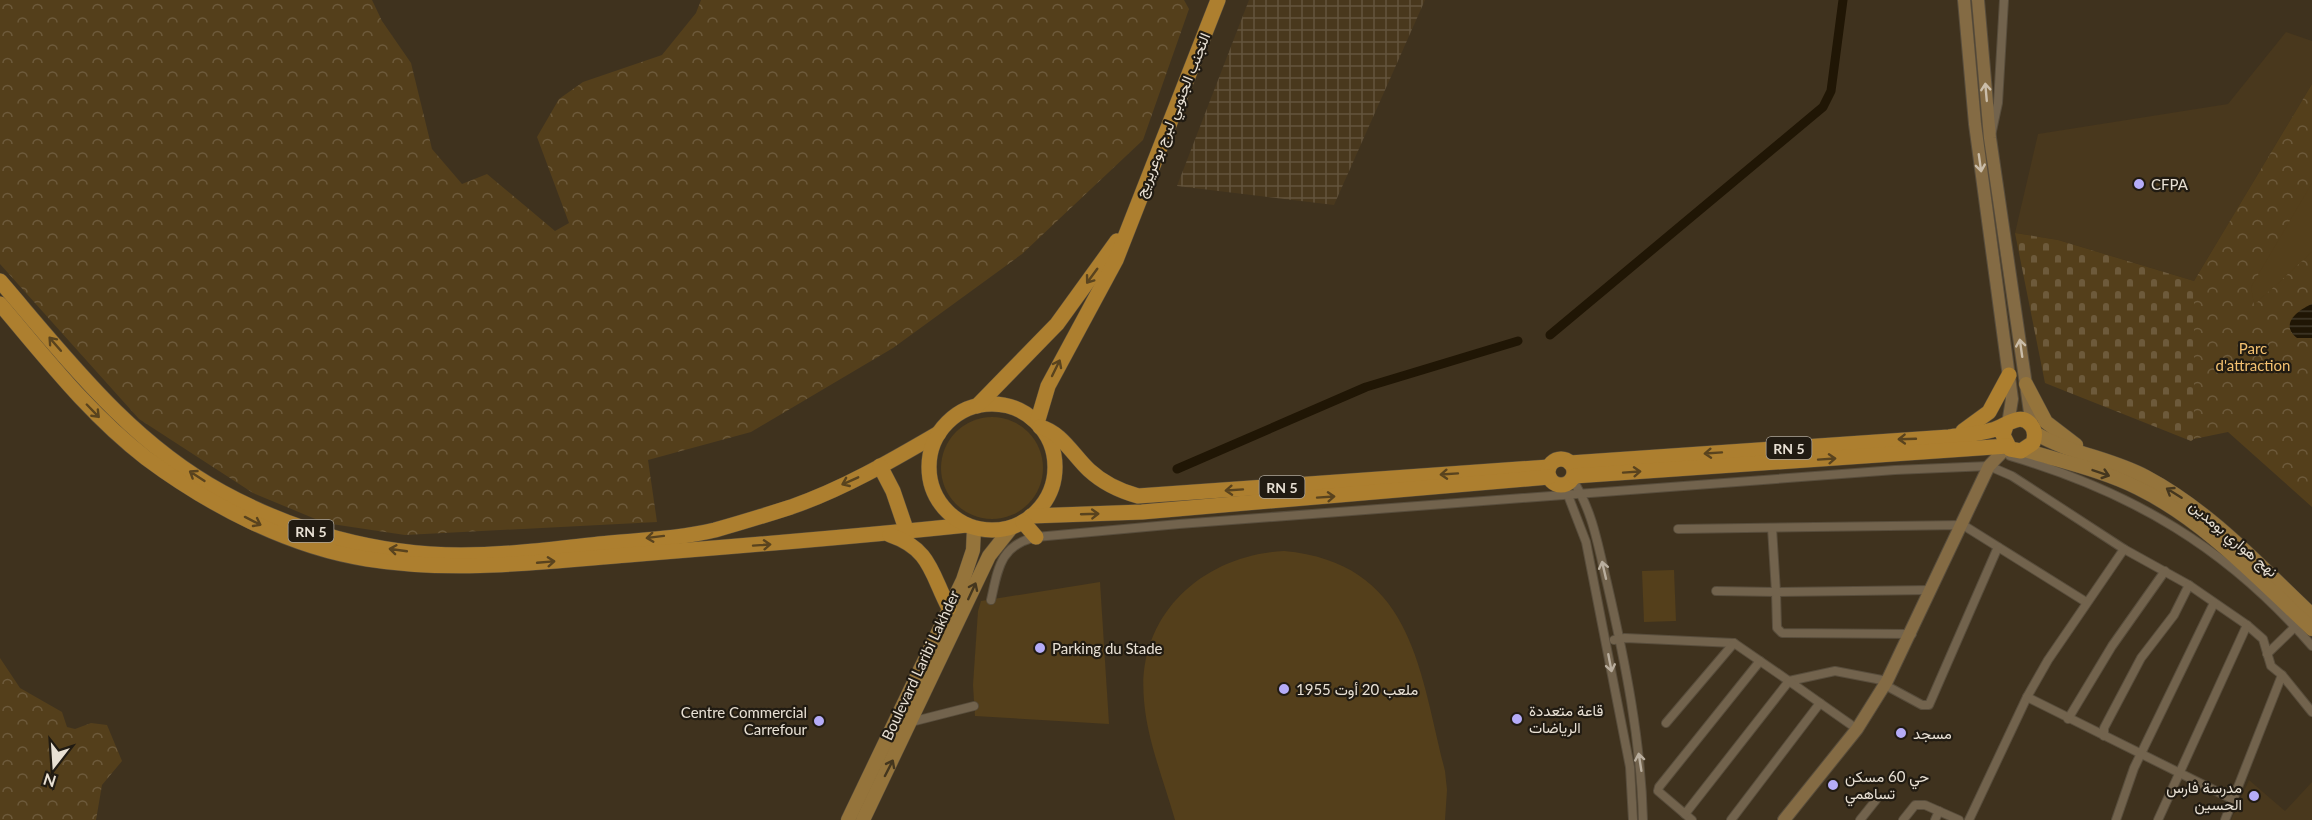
<svg xmlns="http://www.w3.org/2000/svg" width="2312" height="820" font-family="Lato,Vazirmatn,sans-serif">
<style>
.built{fill:#49381d}
.industrial{fill:url(#industrial-grid)}
.forest{fill:url(#forest-crowns)}
.cemetery{fill:url(#cemetery-stones)}
.garden{fill:#543f1b}
.water{fill:url(#water-rules)}
.lines{fill:none;stroke-linecap:round;stroke-linejoin:round}
.canal{stroke:#201605;stroke-width:9}
.street-casing{stroke:#584d3c;stroke-width:10}
.secondary-casing{stroke:#584d3c;stroke-width:14}
.primary-casing{stroke:#584d3c;stroke-width:15}
.highway-casing{stroke:#584d3c;stroke-width:16}
.street{stroke:#72634d;stroke-width:8}
.secondary{stroke:#846b44;stroke-width:12}
.primary{stroke:#95743b;stroke-width:14}
.highway{stroke:#ad7f2f;stroke-width:15}
.oneway{stroke:#cabda9}
.oneway2{stroke:#59431e}
.oneway3{stroke:#44361e}
.oneway4{stroke:#b9ae9e}
.poi-dot{fill:#b5acf8;stroke:#211b12;stroke-width:2}
.labels{text-anchor:middle;dominant-baseline:central;stroke-width:4.5;stroke-linejoin:round;paint-order:stroke}
.shield{fill:#211b12;stroke:#aca59a;stroke-width:1.5}
.shield-label{font-size:14px;font-weight:bold;fill:#e8e0d4}
.street-label{font-size:15px;fill:#e8e0d4;stroke:#211b12}
.poi-label{font-size:15px;fill:#e8e0d4;stroke:#211b12;text-anchor:start}
.park-label{font-size:15px;fill:#f4c170;stroke:#211b12}
</style>
<defs>
<pattern id="industrial-grid" width="8" height="8" patternUnits="userSpaceOnUse" patternTransform="scale(1.5)"><rect width="8" height="8" fill="#49381d"/><path d="M0 4h8M4 0v8" fill="none" stroke="#63543d"/></pattern>
<pattern id="forest-crowns" width="20" height="18" patternUnits="userSpaceOnUse" patternTransform="scale(1.5)"><rect width="20" height="18" fill="#543f1b"/><path d="M2 6a3 3 0 1 1 6 0M12 15a3 3 0 1 1 6 0" fill="none" stroke="#6d5a3b"/></pattern>
<pattern id="cemetery-stones" width="16" height="16" patternUnits="userSpaceOnUse" patternTransform="scale(1.5)"><rect width="16" height="16" fill="#543f1b"/><path d="M2 7V4a2 2 0 0 1 4 0v3zM10 15v-3a2 2 0 0 1 4 0v3z" fill="#6d5a3b"/></pattern>
<pattern id="water-rules" width="6" height="5" patternUnits="userSpaceOnUse" patternTransform="scale(1.5)"><rect width="6" height="5" fill="#201605"/><path d="M0 2.5h6" fill="none" stroke="#403829"/></pattern>
</defs>
<rect width="100%" height="100%" fill="#3f321e"/>
<g class="built">
<path d="M 2286,32 L 2312,41 L 2312,84 L 2194,281 L 2058,240 L 2015,233 L 2038,134 L 2228,104 Z"/>
<path d="M 2249,780 L 2285,811 L 2312,782 L 2312,820 L 2231,820 Z"/>
</g>
<path class="industrial" d="M 1249,0 L 1425,0 L 1334,205 L 1177,186 Z"/>
<g class="forest">
<path d="M 0,0 L 372,0 L 382,21 L 411,63 L 432,149 L 462,184 L 487,174 L 555,231 L 569,223 L 537,137 L 559,99 L 583,82 L 662,55 L 696,13 L 701,0 L 1184,0 L 1189,9 L 1143,140 L 1022,254 L 893,348 L 751,432 L 648,460 L 657,522 L 405,535 L 325,523 L 253,493 L 139,419 L 0,264 Z"/>
<path d="M 2312,84 L 2312,507 L 2228,432 L 2194,439 L 2194,281 Z"/>
<path d="M 0,658 L 20,688 L 62,712 L 67,727 L 75,729 L 91,723 L 107,725 L 122,761 L 102,785 L 96,820 L 0,820 Z"/>
</g>
<path class="cemetery" d="M 2015,233 L 2058,240 L 2194,281 L 2194,439 L 2191,441 L 2045,383 Z"/>
<g class="garden">
<path d="M 2312,183 L 2312,252 L 2254,305 L 2251,287 Z"/>
<circle cx="992" cy="468" r="51"/>
<path d="M 1284,551 C 1413,563 1419,669 1445,771 L 1447,790 L 1445,820 L 1175,820 C 1164,781 1147,740 1144,700 C 1136,614 1204,555 1284,551 Z"/>
<path d="M 1674,570 L 1676,621 L 1644,622 L 1642,571 Z"/>
<path d="M 1100,582 L 1109,724 L 975,716 L 973,685 L 978,611 L 981,601 Z"/>
</g>
<path class="water" d="M 2312,304 L 2312,338 L 2297,338 C 2279,324 2298,310 2312,304 Z"/>
<g class="lines">
<g class="canal">
<path d="M 1550,335 L 1823,107 L 1831,91 L 1843,0"/>
<path d="M 1177,469 L 1366,387 L 1518,341"/>
</g>
<g class="street-casing">
<g id="street">
<path d="M 1992,131 L 1998,103 L 2004,0"/>
<path d="M 2010,456 C 2132,492 2228,548 2312,646"/>
<path d="M 1572,479 C 1593,511 1598,546 1607,583 C 1625,661 1641,740 1643,820"/>
<path d="M 1564,485 L 1586,542 L 1630,767 L 1633,820"/>
<path d="M 1772,528 L 1776,592 L 1931,590"/>
<path d="M 1678,529 L 1963,525 L 2086,602"/>
<path d="M 2124,549 L 2189,585 L 2247,625 L 2263,639 L 2271,666 L 2282,675 L 2225,820"/>
<path d="M 1716,591 L 1776,592 L 1777,628 L 1782,633 L 1912,634"/>
<path d="M 991,600 C 998,569 1000,545 1036,537 L 1179,524 L 1895,470 L 1989,466 L 2012,476 L 2124,549 L 2048,660 L 2027,697 L 1969,820"/>
<path d="M 1614,640 L 1625,638 L 1734,643 L 1789,681 L 1835,671 L 1887,681"/>
<path d="M 2267,654 L 2299,623"/>
<path d="M 2282,675 L 2312,712"/>
<path d="M 1885,685 L 1922,705 L 1929,705 L 1998,547"/>
<path d="M 2027,697 L 2234,800"/>
<path d="M 1820,703 L 1857,729"/>
<path d="M 2068,719 L 2112,646 L 2165,571"/>
<path d="M 911,722 L 974,706"/>
<path d="M 1666,723 L 1734,643"/>
<path d="M 2104,736 L 2104,728 L 2141,658 L 2174,615 L 2189,585"/>
<path d="M 1685,814 L 1692,820"/>
<path d="M 1731,820 L 1820,703 L 1789,681 L 1685,814 L 1658,791 L 1659,787 L 1760,661"/>
<path d="M 1860,820 L 1876,800"/>
<path d="M 1903,820 L 1915,805 L 1925,805 L 1959,820"/>
<path d="M 1935,820 L 1939,811"/>
<path d="M 2116,820 L 2134,768 L 2214,603"/>
<path d="M 2158,820 L 2247,625"/>
</g>
</g>
<g class="secondary-casing">
<g id="secondary">
<path d="M 1964,0 L 1975,124 L 2012,399 L 2008,424"/>
<path d="M 1978,0 L 1990,138 L 2032,426"/>
<path d="M 1784,820 L 1857,729 L 1887,681 L 1989,466 L 2008,446"/>
</g>
</g>
<g class="primary-casing">
<g id="primary">
<path d="M 2026,384 L 2046,422 L 2076,445"/>
<path d="M 2035,433 C 2070,454 2111,458 2146,477 C 2210,511 2260,566 2312,615"/>
<path d="M 2025,450 C 2063,462 2102,470 2138,488 C 2205,521 2258,579 2312,629"/>
<path d="M 848,820 L 963,580 L 973,550 L 974,528"/>
<path d="M 863,820 L 989,556 L 1012,527"/>
</g>
</g>
<g class="highway-casing">
<g id="highway">
<path d="M 0,281 C 67,359 130,442 222,492 C 295,532 378,555 461,555 C 507,555 553,549 599,544 C 637,540 678,539 715,530 C 740,523 766,515 791,507 C 843,489 891,461 939,433"/>
<path d="M 0,304 C 46,358 89,414 146,458 C 209,505 289,547 367,559 C 454,573 541,562 628,555 C 741,546 854,537 967,525"/>
<circle cx="992" cy="467" r="63"/>
<path d="M 977,406 L 1057,324 L 1117,241"/>
<path d="M 1037,423 L 1048,386 L 1116,260 L 1218,0"/>
<path d="M 1040,427 C 1061,432 1073,455 1089,470 C 1103,483 1120,491 1138,496 L 1549,467"/>
<path d="M 1963,431 L 1989,412 L 2009,375"/>
<circle cx="1561" cy="472" r="13"/>
<path d="M 1570,463 L 1949,437 C 1963,435 1978,434 1992,430 C 2005,427 2020,411 2031,425 C 2036,431 2035,437 2033,443 L 2021,451 L 2010,449 L 2003,435 L 2006,426"/>
<path d="M 880,466 L 893,491 L 907,532"/>
<path d="M 1574,476 L 2008,446"/>
<path d="M 1031,516 L 1142,512 L 1549,477"/>
<path d="M 1023,522 L 1036,537"/>
<path d="M 890,535 C 931,549 931,574 949,608"/>
</g>
</g>
<use href="#street" class="street"/>
<use href="#secondary" class="secondary"/>
<use href="#primary" class="primary"/>
<use href="#highway" class="highway"/>
</g>
<defs><path id="oneway-shaft" d="M-6 0H5M1.5-3L5.5 0L1.5 3" fill="none" stroke-width="1.6" stroke-linecap="round" stroke-linejoin="round" transform="scale(1.5)"/></defs>
<g class="oneway">
<use href="#oneway-shaft" transform="translate(1986 92) rotate(-95)"/>
<use href="#oneway-shaft" transform="translate(1980 163) rotate(82)"/>
<use href="#oneway-shaft" transform="translate(2021 348) rotate(-98)"/>
</g>
<g class="oneway2">
<use href="#oneway-shaft" transform="translate(1092 276) rotate(126)"/>
<use href="#oneway-shaft" transform="translate(55 344) rotate(-131)"/>
<use href="#oneway-shaft" transform="translate(1056 368) rotate(-64)"/>
<use href="#oneway-shaft" transform="translate(93 411) rotate(46)"/>
<use href="#oneway-shaft" transform="translate(1907 439) rotate(178)"/>
<use href="#oneway-shaft" transform="translate(1713 453) rotate(176)"/>
<use href="#oneway-shaft" transform="translate(1827 459) rotate(-4)"/>
<use href="#oneway-shaft" transform="translate(1632 472) rotate(-4)"/>
<use href="#oneway-shaft" transform="translate(1449 474) rotate(176)"/>
<use href="#oneway-shaft" transform="translate(197 476) rotate(-147)"/>
<use href="#oneway-shaft" transform="translate(850 481) rotate(156)"/>
<use href="#oneway-shaft" transform="translate(1234 490) rotate(176)"/>
<use href="#oneway-shaft" transform="translate(1326 497) rotate(-4)"/>
<use href="#oneway-shaft" transform="translate(1090 514) rotate(-2)"/>
<use href="#oneway-shaft" transform="translate(253 521) rotate(27)"/>
<use href="#oneway-shaft" transform="translate(655 537) rotate(173)"/>
<use href="#oneway-shaft" transform="translate(762 545) rotate(-4)"/>
<use href="#oneway-shaft" transform="translate(398 550) rotate(-172)"/>
<use href="#oneway-shaft" transform="translate(546 562) rotate(-5)"/>
</g>
<g class="oneway3">
<use href="#oneway-shaft" transform="translate(2101 473) rotate(19)"/>
<use href="#oneway-shaft" transform="translate(2174 493) rotate(-148)"/>
<use href="#oneway-shaft" transform="translate(972 591) rotate(-65)"/>
<use href="#oneway-shaft" transform="translate(889 768) rotate(-63)"/>
</g>
<g class="oneway4">
<use href="#oneway-shaft" transform="translate(1604 570) rotate(-103)"/>
<use href="#oneway-shaft" transform="translate(1610 663) rotate(79)"/>
<use href="#oneway-shaft" transform="translate(1640 762) rotate(-99)"/>
</g>
<g class="poi-dot">
<circle cx="2139" cy="184" r="6"/>
<circle cx="1040" cy="648" r="6"/>
<circle cx="1284" cy="689" r="6"/>
<circle cx="1517" cy="719" r="6"/>
<circle cx="819" cy="721" r="6"/>
<circle cx="1901" cy="733" r="6"/>
<circle cx="1833" cy="785" r="6"/>
<circle cx="2254" cy="796" r="6"/>
</g>
<g class="labels">
<g class="shield">
<rect x="1766.5" y="437" width="45" height="22" rx="4.5"/>
<rect x="1259.5" y="476" width="45" height="22" rx="4.5"/>
<rect x="288.5" y="520" width="45" height="22" rx="4.5"/>
</g>
<g class="shield-label">
<text x="1789" y="448">RN 5</text>
<text x="1282" y="487">RN 5</text>
<text x="311" y="531">RN 5</text>
</g>
<g class="street-label">
<text transform="translate(1172 115) rotate(-68)">التجنب الجنوبي لبرج بوعريريج</text>
<text transform="translate(2234 538) rotate(40)">نهج هواري بومدين</text>
<text transform="translate(920 665) rotate(-65)">Boulevard Laribi Lakhder</text>
</g>
<g class="poi-label">
<text x="2151" y="184">CFPA</text>
<text x="1052" y="648">Parking du Stade</text>
<text x="1296" y="689">ملعب 20 أوت 1955</text>
<text x="1529" y="710">قاعة متعددة<tspan x="1529" dy="17">الرياضات</tspan></text>
<text x="807" y="712" text-anchor="end">Centre Commercial<tspan x="807" dy="17">Carrefour</tspan></text>
<text x="1913" y="733">مسجد</text>
<text x="1845" y="776">حي 60 مسكن<tspan x="1845" dy="17">تساهمي</tspan></text>
<text x="2242" y="787" text-anchor="end">مدرسة فارس<tspan x="2242" dy="17">الحسين</tspan></text>
</g>
<g class="park-label">
<text x="2253" y="348">Parc<tspan x="2253" dy="17">d'attraction</tspan></text>
</g>
</g>
<g transform="translate(54 766) rotate(197)" stroke="#211b12" stroke-width="4.5" paint-order="stroke">
<path d="M0-4.5L10 22L0 15L-10 22Z" fill="#e8e0d4"/>
<text y="-9" font-size="16" font-weight="bold" text-anchor="middle" fill="#e8e0d4">N</text>
</g>
</svg>
